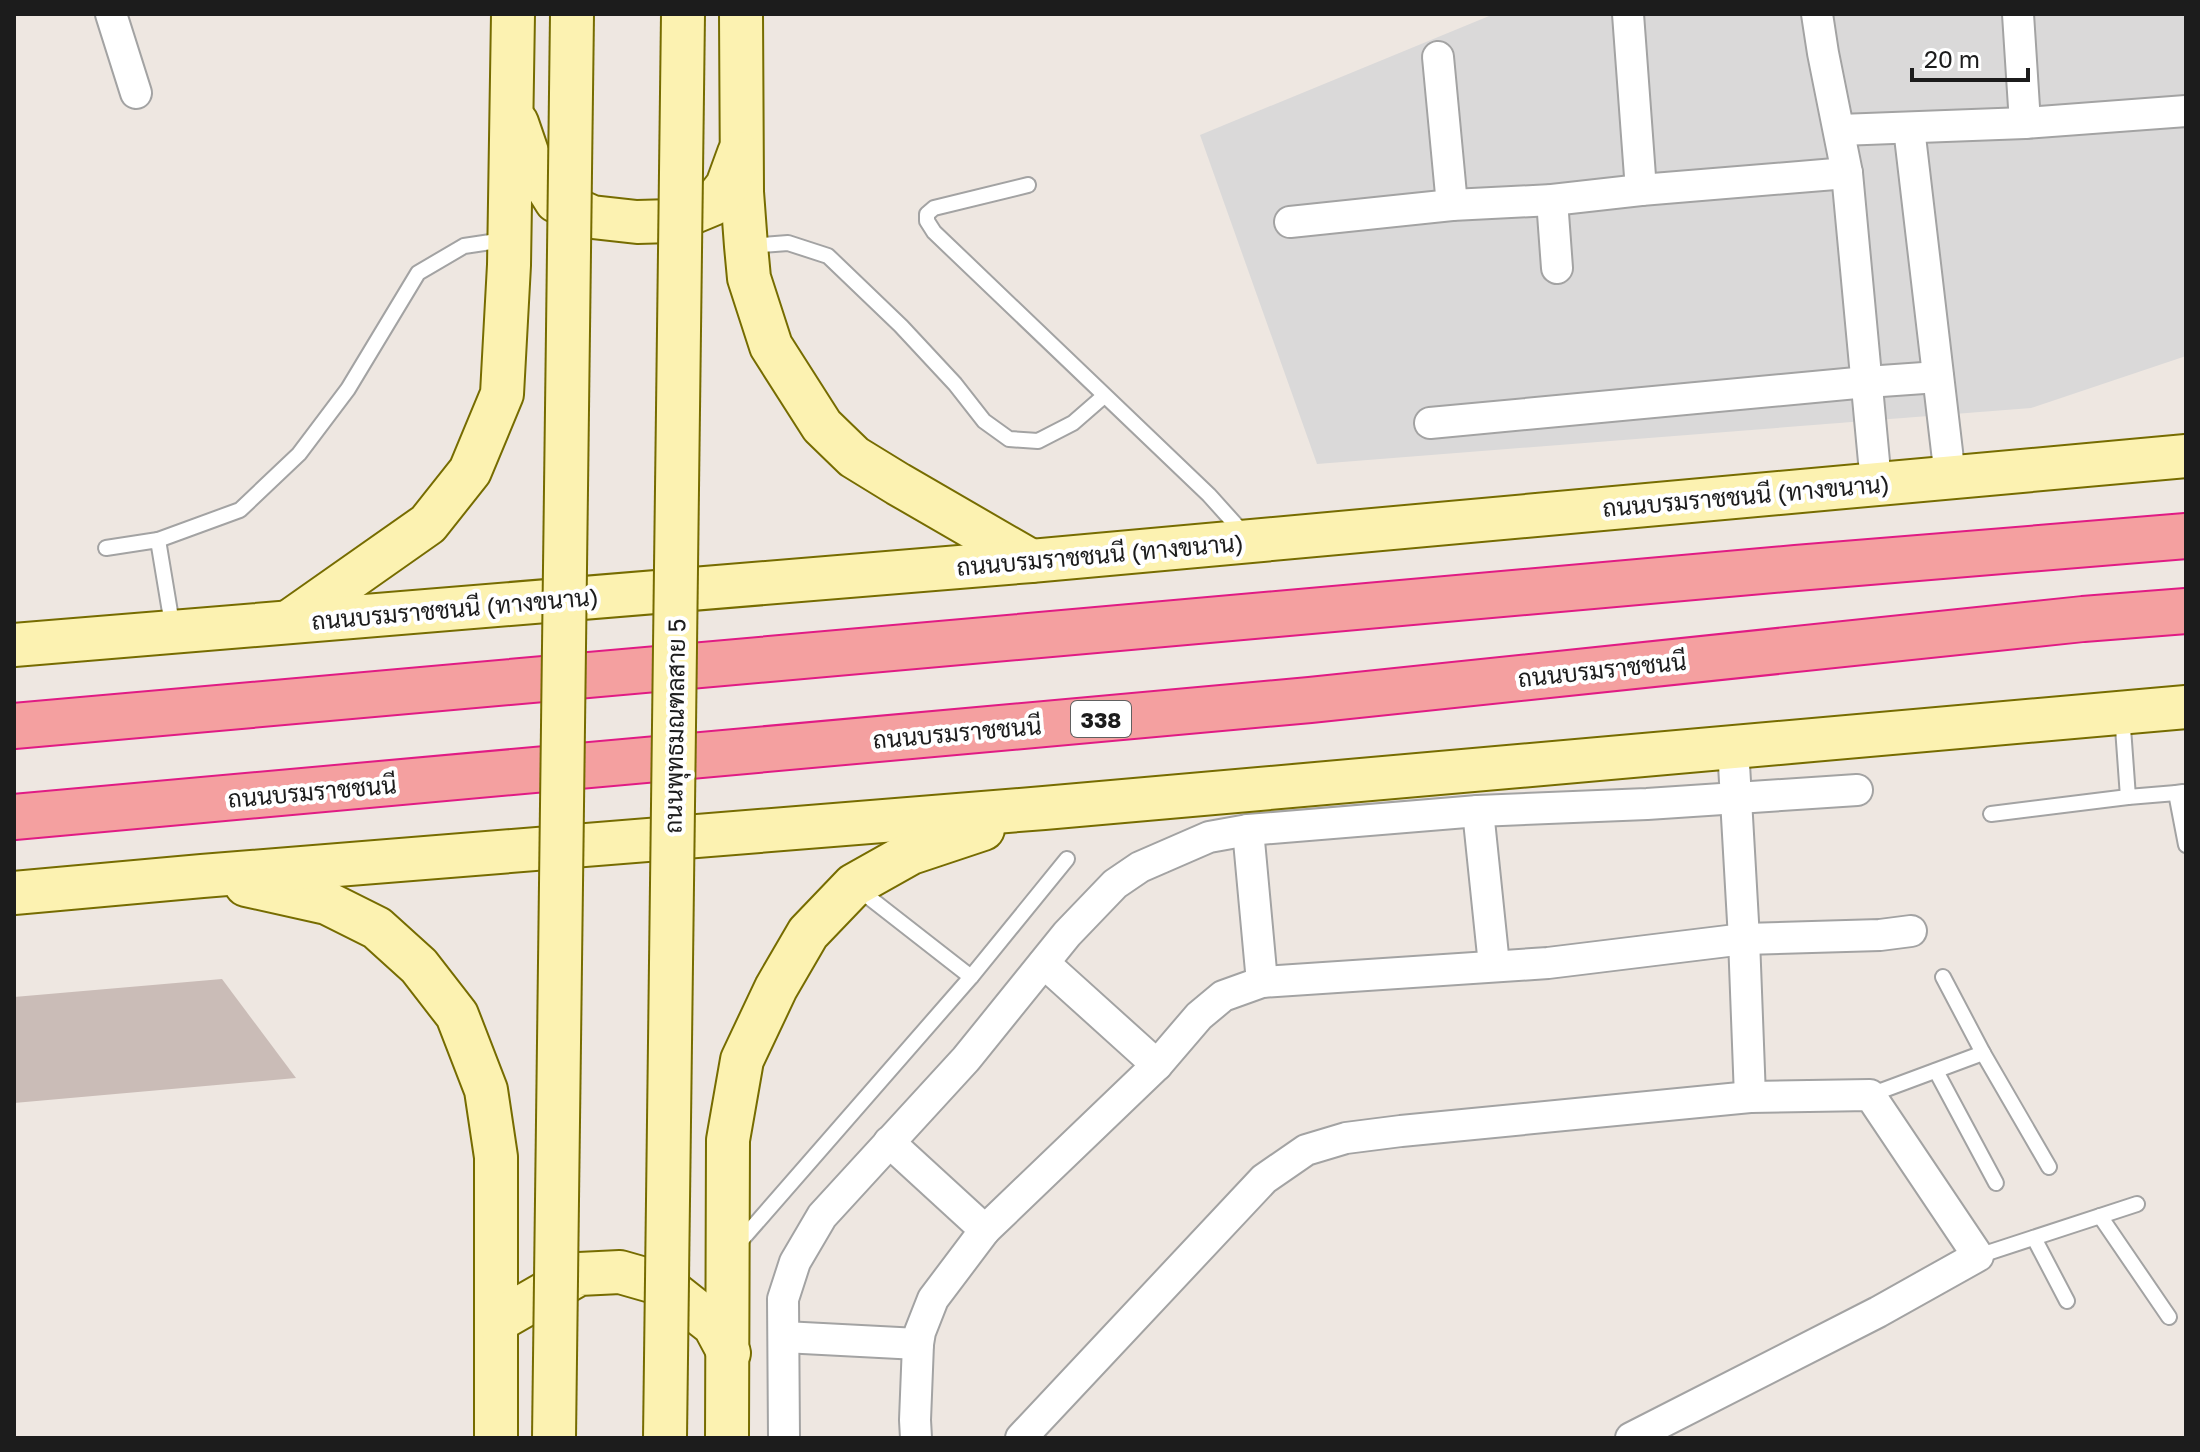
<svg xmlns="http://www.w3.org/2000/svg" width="2200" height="1452" font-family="'Golos Text',Sarabun,sans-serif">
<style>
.residential{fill:#dad9d9}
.building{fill:#cabcb7}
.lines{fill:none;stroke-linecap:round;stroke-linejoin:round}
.service-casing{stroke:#a3a3a3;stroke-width:18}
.minor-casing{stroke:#a3a3a3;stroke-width:34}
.secondary-casing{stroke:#766c00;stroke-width:46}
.trunk-casing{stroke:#e01b84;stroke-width:48}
.service{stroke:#fff;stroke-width:14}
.minor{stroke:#fff;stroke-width:30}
.secondary{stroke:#fcf2b1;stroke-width:42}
.trunk{stroke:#f4a0a0;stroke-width:44}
.secondary-bridge-casing{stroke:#766c00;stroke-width:46;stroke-linecap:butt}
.secondary-bridge{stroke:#fcf2b1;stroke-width:42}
.labels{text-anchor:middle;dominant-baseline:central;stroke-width:8;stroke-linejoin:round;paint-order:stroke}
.shield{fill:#fff;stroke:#606060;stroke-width:2}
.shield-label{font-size:22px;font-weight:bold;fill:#1c1c1c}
.street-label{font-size:24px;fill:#1c1c1c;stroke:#fff}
</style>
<rect width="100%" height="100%" fill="#eee7e1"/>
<path class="residential" d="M 1494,14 L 2186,14 L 2186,356 L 2031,408 L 1317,464 L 1200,135 Z"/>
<path class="building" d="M 222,979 L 296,1078 L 14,1103 L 14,997 Z"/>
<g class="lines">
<g class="service-casing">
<g id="service">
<path d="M 1028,185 L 934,208 L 927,214 L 927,221 L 934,232 L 1209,495 L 1245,535"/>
<path d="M 750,246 L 788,243 L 828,256 L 901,326 L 955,384 L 984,421 L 1009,439 L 1038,441 L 1073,423 L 1104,396"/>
<path d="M 158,540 L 240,510 L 299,454 L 348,389 L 418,273 L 464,246 L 504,240"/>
<path d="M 106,548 L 158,540 L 173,630"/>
<path d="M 2122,714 L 2128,797 L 2176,793"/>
<path d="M 2183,792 L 2176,793 L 2186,845"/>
<path d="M 1991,814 L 2128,797"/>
<path d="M 857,888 L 971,977"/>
<path d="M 1943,977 L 1983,1053 L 2049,1167"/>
<path d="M 1936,1071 L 1996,1183"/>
<path d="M 1870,1095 L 1983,1053"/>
<path d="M 2100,1216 L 2169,1317"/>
<path d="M 2034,1238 L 2067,1301"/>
<path d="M 738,1244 L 971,977 L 1067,859"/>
<path d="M 1978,1256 L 2137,1204"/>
</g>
</g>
<g class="minor-casing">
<g id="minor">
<path d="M 111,14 L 136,93"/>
<path d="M 1628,14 L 1641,190"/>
<path d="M 1817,14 L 1823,53 L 1847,173 L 1876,483"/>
<path d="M 2018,14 L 2025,123"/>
<path d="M 1438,57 L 1452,205"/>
<path d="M 1909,128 L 1950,477"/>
<path d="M 1840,130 L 2025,123 L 2186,111"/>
<path d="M 1552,200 L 1557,268"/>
<path d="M 1290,222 L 1452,205 L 1552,200 L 1641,190 L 1847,173"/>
<path d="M 1430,423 L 1867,382 L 1938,377"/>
<path d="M 1733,747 L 1744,939 L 1750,1097"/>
<path d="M 1478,811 L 1494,965"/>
<path d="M 1248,830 L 1262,982"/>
<path d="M 1044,963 L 1157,1065"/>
<path d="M 889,1142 L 985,1230"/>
<path d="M 784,1337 L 918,1344"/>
<path d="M 784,1438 L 783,1299 L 795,1262 L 822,1216 L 966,1059 L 1067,934 L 1115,884 L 1140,867 L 1209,837 L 1248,830 L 1478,811 L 1647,804 L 1857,790"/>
<path d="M 916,1438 L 915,1420 L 918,1344 L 920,1332 L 933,1299 L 985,1230 L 1157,1065 L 1199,1016 L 1223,996 L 1262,982 L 1548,963 L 1744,939 L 1880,935 L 1911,931"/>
<path d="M 1021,1438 L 1264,1179 L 1306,1150 L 1346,1138 L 1401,1131 L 1750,1097 L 1870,1095 L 1978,1256 L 1878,1312 L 1631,1438"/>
</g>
</g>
<g class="secondary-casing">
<g id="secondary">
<path d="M 741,14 L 742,192 L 746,246 L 749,278 L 771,346 L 822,426 L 854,457 L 898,484 L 1031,561"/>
<path d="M 517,123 L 529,158 L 556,201 L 592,217 L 637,222 L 672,221 L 713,204 L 727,186 L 739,153"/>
<path d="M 290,621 L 428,524 L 470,471 L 502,394 L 509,265 L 513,14"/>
<path d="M 14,645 L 1031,561 L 2186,456"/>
<path d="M 246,885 L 327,903 L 377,928 L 419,966 L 457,1015 L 486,1090 L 496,1157 L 496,1438"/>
<path d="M 14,893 L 202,876 L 1044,808 L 2186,707"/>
<path d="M 497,1321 L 579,1274 L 620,1272 L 662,1284 L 714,1325 L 729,1353"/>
<path d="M 727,1438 L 728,1140 L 742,1060 L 776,988 L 808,933 L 854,885 L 911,853 L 983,829"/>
</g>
</g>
<g class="trunk-casing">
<g id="trunk">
<path d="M 14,726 L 1796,568 L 2186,536"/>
<path d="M 14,817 L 1310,700 L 2083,619 L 2186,611"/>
</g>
</g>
<use href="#service" class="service"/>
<use href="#minor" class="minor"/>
<use href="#secondary" class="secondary"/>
<use href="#trunk" class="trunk"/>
<g class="secondary-bridge-casing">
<g id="secondary-bridge">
<path d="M 554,1438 L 572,14"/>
<path d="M 665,1438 L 683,14"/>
</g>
</g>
<use href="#secondary-bridge" class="secondary-bridge"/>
</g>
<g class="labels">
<rect class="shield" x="1071" y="701" width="60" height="36" rx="6"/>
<g class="shield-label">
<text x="1101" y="719">338</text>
</g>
<g class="street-label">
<text transform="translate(1746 495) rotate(-5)">ถนนบรมราชชนนี (ทางขนาน)</text>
<text transform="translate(1100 554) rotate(-5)">ถนนบรมราชชนนี (ทางขนาน)</text>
<text transform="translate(455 608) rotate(-5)">ถนนบรมราชชนนี (ทางขนาน)</text>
<text transform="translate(1602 669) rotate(-6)">ถนนบรมราชชนนี</text>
<text transform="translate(674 726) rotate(-89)">ถนนพุทธมณฑลสาย 5</text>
<text transform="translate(957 732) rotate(-5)">ถนนบรมราชชนนี</text>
<text transform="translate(312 791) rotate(-5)">ถนนบรมราชชนนี</text>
</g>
</g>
<rect width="2200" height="1452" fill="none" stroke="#1c1c1c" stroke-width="32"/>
<path d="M1912 68v12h116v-12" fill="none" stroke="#1c1c1c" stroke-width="4"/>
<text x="1924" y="68" font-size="24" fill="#1c1c1c" stroke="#ffffff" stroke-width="6" paint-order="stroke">20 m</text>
</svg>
